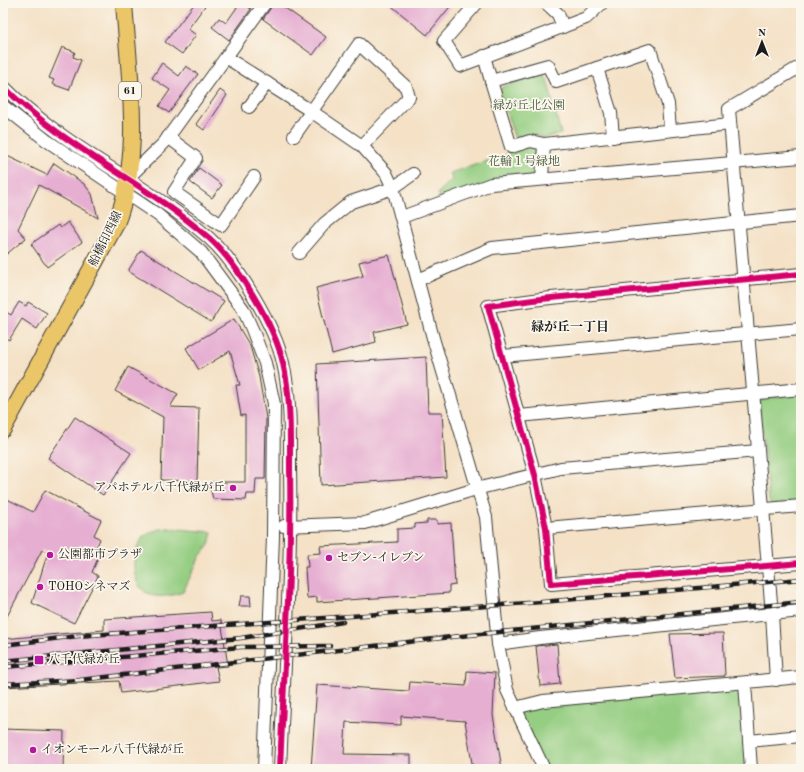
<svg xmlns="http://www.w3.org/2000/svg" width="804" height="772" font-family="'Old Standard TT','Noto Serif JP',serif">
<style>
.green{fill:#95ce82;stroke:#58754f}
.building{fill:#e6afd2}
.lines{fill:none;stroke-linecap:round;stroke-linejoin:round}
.minor-casing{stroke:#3c3a36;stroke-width:14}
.major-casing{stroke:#3c3a36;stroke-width:18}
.minor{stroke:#fff;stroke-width:12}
.major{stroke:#eac669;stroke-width:16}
.rail-casing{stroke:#1c1c1c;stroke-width:4.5}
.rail{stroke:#fbf7ec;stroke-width:3;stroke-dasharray:9;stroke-linecap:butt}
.cycleway-casing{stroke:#fbf7ec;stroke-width:8}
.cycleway{stroke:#d6006c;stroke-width:6}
.poi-dot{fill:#b5179e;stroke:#fbf7ec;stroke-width:1.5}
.labels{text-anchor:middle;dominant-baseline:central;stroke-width:3.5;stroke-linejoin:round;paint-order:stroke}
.shield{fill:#fbf7ec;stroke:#5f5e5a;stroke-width:1}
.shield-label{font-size:11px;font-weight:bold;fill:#1c1c1c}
.park-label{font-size:12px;fill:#465a40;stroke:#fbf7ec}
.street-label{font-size:12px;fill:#1c1c1c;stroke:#fbf7ec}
.poi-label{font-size:12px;fill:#1c1c1c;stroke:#fbf7ec;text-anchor:start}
.neighbourhood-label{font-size:13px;font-weight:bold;fill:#1c1c1c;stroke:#fbf7ec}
</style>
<rect width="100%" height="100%" fill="#fbf7ec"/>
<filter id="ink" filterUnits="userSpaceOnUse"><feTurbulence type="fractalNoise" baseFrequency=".025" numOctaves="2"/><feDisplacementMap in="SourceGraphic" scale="8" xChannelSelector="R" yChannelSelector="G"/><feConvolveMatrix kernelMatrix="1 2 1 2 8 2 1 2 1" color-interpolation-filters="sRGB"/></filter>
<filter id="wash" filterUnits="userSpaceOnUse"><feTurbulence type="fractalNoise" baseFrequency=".012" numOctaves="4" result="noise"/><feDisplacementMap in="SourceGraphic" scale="16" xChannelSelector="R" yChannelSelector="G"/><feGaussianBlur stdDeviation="0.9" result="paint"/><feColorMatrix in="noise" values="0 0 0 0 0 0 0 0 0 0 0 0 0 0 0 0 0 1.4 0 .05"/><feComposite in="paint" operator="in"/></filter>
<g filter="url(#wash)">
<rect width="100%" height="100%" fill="#f4e1c6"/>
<g class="green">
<path d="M 542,74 L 547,79 L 561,134 L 543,138 L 535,135 L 521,139 L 514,136 L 500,92 L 502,87 Z"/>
<path d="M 542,145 L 541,178 L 442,201 L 438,193 L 452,179 L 450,173 L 506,155 L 511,149 Z"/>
<path d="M 801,394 L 801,502 L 772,505 L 769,501 L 759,402 L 765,398 Z"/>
<path d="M 167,528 L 212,532 L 209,545 L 200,556 L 183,592 C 175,595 160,598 152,595 C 129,589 130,551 144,537 C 151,531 159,529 167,528 Z"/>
<path d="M 745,683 L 750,769 L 544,769 L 515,708 Z"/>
</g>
<g id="blocks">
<g class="building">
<path d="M 195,3 L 207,3 L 188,29 L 196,35 L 182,54 L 165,42 Z"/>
<path d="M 240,3 L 243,3 L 251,9 L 229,40 L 212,27 L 219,18 L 226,23 Z"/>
<path d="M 274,3 L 278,3 L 326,37 L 313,55 L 263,19 Z"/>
<path d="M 388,3 L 453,3 L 427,35 Z"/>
<path d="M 62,47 L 75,52 L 73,57 L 81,60 L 69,90 L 52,84 L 54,80 L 49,78 Z"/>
<path d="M 162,63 L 179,76 L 186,66 L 198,74 L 169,113 L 159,106 L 170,90 L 152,78 Z"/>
<path d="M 220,90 L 227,95 L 204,130 L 196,124 Z"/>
<path d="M 3,154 L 47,175 L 54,163 L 73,176 L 84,184 L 92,194 L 98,218 L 39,185 L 18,229 L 26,238 L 3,257 Z"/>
<path d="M 199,168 L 222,185 L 212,198 L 190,182 Z"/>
<path d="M 68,222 L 82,242 L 47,267 L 31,244 L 58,225 L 60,228 Z"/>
<path d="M 141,250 L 224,301 L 211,322 L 128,271 Z"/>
<path d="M 389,255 L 407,324 L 374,332 L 376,342 L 332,354 L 316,288 L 363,276 L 359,262 Z"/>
<path d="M 19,302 L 26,306 L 28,302 L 47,313 L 37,329 L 22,319 L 9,340 L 3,336 L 3,310 L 11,315 Z"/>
<path d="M 234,319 L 250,346 L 259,377 L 266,418 L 265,479 L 256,479 L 255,494 L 247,494 L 246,500 L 213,499 L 209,482 L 245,482 L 245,415 L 241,416 L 236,385 L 240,385 L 230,351 L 199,370 L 186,348 Z"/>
<path d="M 426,357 L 428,412 L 442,412 L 446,477 L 321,485 L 317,364 Z"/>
<path d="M 128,367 L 178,394 L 170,407 L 199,408 L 197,481 L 161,480 L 163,417 L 115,391 Z"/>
<path d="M 75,417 L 131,453 L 103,495 L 48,458 Z"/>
<path d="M 45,490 L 101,520 L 94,535 L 100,539 L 94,553 L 98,558 L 92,572 L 98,576 L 74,623 L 32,603 L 48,552 L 42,550 L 3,624 L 3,506 L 7,499 L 33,512 Z"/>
<path d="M 427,520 L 437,520 L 437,524 L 451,523 L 455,585 L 449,586 L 449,593 L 317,602 L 317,597 L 307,598 L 305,567 L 308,567 L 307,554 L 321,553 L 320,546 L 397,542 L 397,529 L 415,528 L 415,524 L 427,523 Z"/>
<path d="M 241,596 L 250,596 L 251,606 L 239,606 Z"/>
<path d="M 211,612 L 212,621 L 221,620 L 228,666 L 216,667 L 219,681 L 121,693 L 119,681 L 3,687 L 3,639 L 104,630 L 104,619 Z"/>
<path d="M 723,633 L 725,676 L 675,678 L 670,634 Z"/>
<path d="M 557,644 L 560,684 L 540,686 L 536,646 Z"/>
<path d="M 467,671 L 495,673 L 493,715 L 502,769 L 473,769 L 465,721 L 401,716 L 401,725 L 346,722 L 344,754 L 411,755 L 411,769 L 311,769 L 317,685 L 409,691 L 410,682 L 466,686 Z"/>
<path d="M 3,729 L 64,731 L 63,769 L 3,769 Z"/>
</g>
</g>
</g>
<g filter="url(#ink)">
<use href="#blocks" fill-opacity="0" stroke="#3c3a36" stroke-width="1"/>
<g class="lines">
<g class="minor-casing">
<g id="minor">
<path d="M 477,3 L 444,41 L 460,66 L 586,18 L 602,3"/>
<path d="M 546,3 L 558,14 L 563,27"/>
<path d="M 484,56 L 491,81"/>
<path d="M 227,58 L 311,111 L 362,146 L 386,173 L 393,188 L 433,338 L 486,517 L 498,644 L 507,690 L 544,769"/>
<path d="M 597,68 L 611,113 L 613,137"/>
<path d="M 3,86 C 63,147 145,182 209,238 C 237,263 275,326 283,363 C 291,397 290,433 290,468 C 292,568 284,669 280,769"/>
<path d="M 3,106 L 46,140 L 158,215 L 201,252 L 243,309 L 252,329 L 265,363 L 274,404 L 273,537 L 264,769"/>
<path d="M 249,107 L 267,83"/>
<path d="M 670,130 L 668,104 L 650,50 L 556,82 L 548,65 L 491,81 L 511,147 L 530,141 L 544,144 L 730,124"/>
<path d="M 294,136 L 359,44 L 406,87 L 409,97 L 362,146"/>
<path d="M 168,137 L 196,158 L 174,192 L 221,225 L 254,177"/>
<path d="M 128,178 L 164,143 L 265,3"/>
<path d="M 542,179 L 544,144"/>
<path d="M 402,217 L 491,184 L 801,157"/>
<path d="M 299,253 L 324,224 L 351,202 L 393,188 L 413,174"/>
<path d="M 801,274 L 541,299 L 488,306 L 535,475 L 546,528 L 551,584 L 801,563"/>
<path d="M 418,280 L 492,248 L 801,216"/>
<path d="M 502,356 L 801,329"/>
<path d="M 519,416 L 801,389"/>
<path d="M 284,526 L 365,523 L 476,489 L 561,468 L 758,451"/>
<path d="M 546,528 L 801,506"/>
<path d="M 498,644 L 540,638 L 801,611"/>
<path d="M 776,680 L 772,614 L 729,109 L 801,66"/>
<path d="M 745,683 L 751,769"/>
<path d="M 515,708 L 543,701 L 801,677"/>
<path d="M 749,741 L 801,736"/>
</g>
</g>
<g class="major-casing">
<path id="major" d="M 3,429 L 116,224 C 143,154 129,76 124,3"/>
</g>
<use href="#minor" class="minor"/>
<use href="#major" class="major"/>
<g class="rail-casing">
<g id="rail">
<path d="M 3,645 L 78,636 L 542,602 L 801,579"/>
<path d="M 3,661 L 241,638 L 343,622"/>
<path d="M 3,667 L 241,647 L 330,646"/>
<path d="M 3,684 L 80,680 L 451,637 L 801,602"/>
</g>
</g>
<use href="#rail" class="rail"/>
<g class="cycleway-casing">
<g id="cycleway">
<path d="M 3,86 C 63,147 145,182 209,238 C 237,263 275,326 283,363 C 291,397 290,433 290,468 C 292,568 284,669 280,769"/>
<path d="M 801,274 L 541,299 L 488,306 L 535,475 L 546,528 L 551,584 L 801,563"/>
</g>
</g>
<use href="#cycleway" class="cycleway"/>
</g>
</g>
<g class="poi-dot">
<circle cx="233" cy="488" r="4"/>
<circle cx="50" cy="555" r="4"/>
<circle cx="329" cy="558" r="4"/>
<circle cx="40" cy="587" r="4"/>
<rect x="34" y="655" width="10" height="10" rx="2"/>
<circle cx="33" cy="750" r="4"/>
</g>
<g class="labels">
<rect class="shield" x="119" y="82" width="22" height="18" rx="3"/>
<g class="shield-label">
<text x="130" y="91">61</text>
</g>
<g class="park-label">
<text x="529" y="106">緑が丘北公園</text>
<text x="524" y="162">花輪１号緑地</text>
</g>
<g class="street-label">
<text transform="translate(106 239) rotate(-64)">船橋印西線</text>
</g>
<g class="poi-label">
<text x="225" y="488" text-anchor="end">アパホテル八千代緑が丘</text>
<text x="58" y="555">公園都市プラザ</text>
<text x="337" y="558">セブン-イレブン</text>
<text x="48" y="587">TOHOシネマズ</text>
<text x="48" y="660">八千代緑が丘</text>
<text x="41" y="750">イオンモール八千代緑が丘</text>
</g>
<g class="neighbourhood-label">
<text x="570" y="327">緑が丘一丁目</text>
</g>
</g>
<rect width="804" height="772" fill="none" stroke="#fbf7ec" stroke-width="16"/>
<g transform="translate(762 42)" stroke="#fbf7ec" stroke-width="3" paint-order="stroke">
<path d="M0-3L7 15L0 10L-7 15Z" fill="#1c1c1c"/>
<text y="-6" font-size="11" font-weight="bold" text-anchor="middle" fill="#1c1c1c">N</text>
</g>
</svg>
